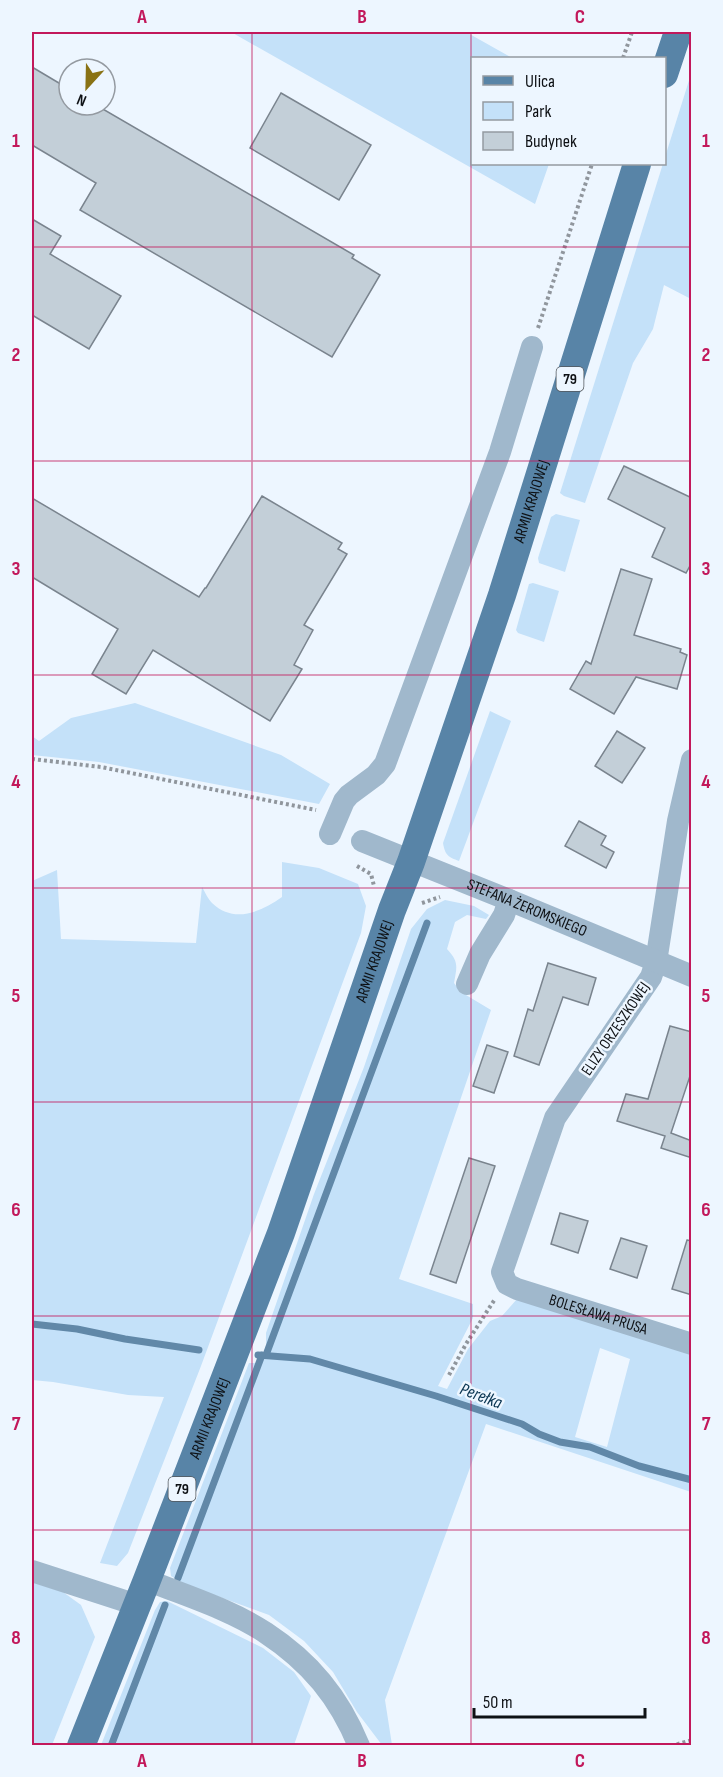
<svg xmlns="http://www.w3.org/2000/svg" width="723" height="1777" font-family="'Sofia Sans Condensed',sans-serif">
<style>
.green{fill:#c4e1f9;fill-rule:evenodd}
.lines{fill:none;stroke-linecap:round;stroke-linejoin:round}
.stream{stroke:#6188a8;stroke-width:7}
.building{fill:#c3cfd8;stroke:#7a848e;stroke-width:1.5}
.path{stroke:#90969d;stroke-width:4;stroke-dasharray:3 3;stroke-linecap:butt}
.minor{stroke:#a0b8cc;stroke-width:22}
.major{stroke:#5884a7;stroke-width:28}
.grid{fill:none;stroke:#c2185b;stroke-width:1.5;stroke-opacity:0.55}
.labels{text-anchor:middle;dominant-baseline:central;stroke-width:5;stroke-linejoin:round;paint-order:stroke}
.shield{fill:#edf6ff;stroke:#51565b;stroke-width:1.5}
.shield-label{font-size:15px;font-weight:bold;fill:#0e1115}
.street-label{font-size:16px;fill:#0e1115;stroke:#edf6ff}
.water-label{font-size:18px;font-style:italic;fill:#083451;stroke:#edf6ff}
.neatline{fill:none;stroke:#c2185b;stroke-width:2}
.grid-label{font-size:20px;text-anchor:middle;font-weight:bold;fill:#c2185b}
</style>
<rect width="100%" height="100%" fill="#edf6ff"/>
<g class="green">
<path d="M 231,32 L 466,32 L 512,58 L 472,58 L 472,164 L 549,164 L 535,204 Z"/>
<path d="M 691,74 L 692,155 L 689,165 L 692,166 L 691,299 L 664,285 L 653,329 L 633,363 L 585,503 L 564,496 L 560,493 Z"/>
<path d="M 556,514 L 580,520 L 565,572 L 539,563 L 538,558 L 551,517 Z"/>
<path d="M 533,583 L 559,591 L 544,642 L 518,633 L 516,630 L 529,584 Z"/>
<path d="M 135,703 L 281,755 L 330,784 L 319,804 L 99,762 L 32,755 L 32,736 L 39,741 L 71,718 Z"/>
<path d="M 490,711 L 511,721 L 459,861 C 448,857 445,855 443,843 Z"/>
<path d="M 282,862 L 319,868 L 358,884 L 366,906 L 361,933 L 201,1366 L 128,1553 L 117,1566 L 100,1563 L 164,1397 L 128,1395 L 53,1382 L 32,1380 L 32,881 L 57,870 L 61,939 L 196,943 L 202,887 C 205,892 208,899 212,903 C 234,924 261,912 282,897 Z"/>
<path d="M 445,900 L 474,906 L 489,915 L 486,919 L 467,915 L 455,922 L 447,949 C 459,962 457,966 454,983 L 461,992 L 491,1010 L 399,1279 L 473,1304 L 473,1318 L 438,1386 L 447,1389 L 468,1349 L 490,1321 L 502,1316 L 517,1299 L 691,1354 L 691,1492 L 486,1424 L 385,1700 L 392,1745 L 382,1745 L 357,1712 L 333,1672 L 304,1641 L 269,1615 L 184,1584 L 171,1576 L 170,1568 L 249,1363 L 261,1363 L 266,1345 L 266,1333 L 314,1194 L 364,1067 L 411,929 L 427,909 ZM 600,1348 L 630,1359 L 607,1447 L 575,1437 Z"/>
<path d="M 32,1582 L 63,1592 L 81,1605 L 95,1637 L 52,1745 L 32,1745 Z"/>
<path d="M 167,1601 L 263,1648 L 294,1672 L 311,1696 L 294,1745 L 101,1745 L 155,1610 L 160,1602 Z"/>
</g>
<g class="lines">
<g class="stream">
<path d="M 32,1324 L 77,1329 L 125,1339 L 199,1350"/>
<path d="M 258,1355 L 310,1359 L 436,1396 L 522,1424 L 539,1434 L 560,1442 L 590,1447 L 639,1466 L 692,1480"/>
<path d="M 266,1355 L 427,923"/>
<path d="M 178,1578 L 262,1355"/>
<path d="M 111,1746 L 165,1605"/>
</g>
</g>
<g class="building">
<path d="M 32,67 L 69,89 L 69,105 L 96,105 L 354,255 L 352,258 L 380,275 L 332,357 L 80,210 L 96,183 L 32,145 Z"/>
<path d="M 281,93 L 371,145 L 339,200 L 250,148 Z"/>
<path d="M 32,219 L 61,236 L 50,254 L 121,296 L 89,349 L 32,315 Z"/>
<path d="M 624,466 L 692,498 L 692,562 L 686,573 L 652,557 L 665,528 L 608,499 Z"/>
<path d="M 262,496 L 342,543 L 338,549 L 347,554 L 304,625 L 313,630 L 294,665 L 302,669 L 270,721 L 153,650 L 126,694 L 92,674 L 118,629 L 32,577 L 32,498 L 199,597 L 205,588 L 206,588 Z"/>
<path d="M 621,569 L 652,579 L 634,635 L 681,649 L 680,652 L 687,655 L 677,689 L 636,677 L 614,714 L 570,689 L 586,661 L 591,664 Z"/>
<path d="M 617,731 L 645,748 L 622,783 L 595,766 Z"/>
<path d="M 579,821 L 606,836 L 601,845 L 614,852 L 606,868 L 565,846 Z"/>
<path d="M 548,963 L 596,978 L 588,1005 L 563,997 L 539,1065 L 514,1056 L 528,1009 L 533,1011 Z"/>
<path d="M 670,1026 L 692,1032 L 692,1070 L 671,1133 L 692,1141 L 692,1158 L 661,1148 L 665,1136 L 617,1121 L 626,1094 L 648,1099 Z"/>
<path d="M 487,1045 L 508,1052 L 494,1093 L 473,1086 Z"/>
<path d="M 469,1158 L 495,1166 L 456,1283 L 430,1274 Z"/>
<path d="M 560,1213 L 588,1221 L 578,1253 L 551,1244 Z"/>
<path d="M 621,1238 L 647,1246 L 637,1278 L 610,1269 Z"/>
<path d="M 687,1240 L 692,1241 L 692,1295 L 672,1289 Z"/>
</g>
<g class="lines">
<g class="path">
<path d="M 623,58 L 632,32"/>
<path d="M 538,328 L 592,164"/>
<path d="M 32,759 L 101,767 L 316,810"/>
<path d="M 357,866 L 371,874 L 374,886"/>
<path d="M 422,903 L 440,897"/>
<path d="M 449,1375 L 466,1344 L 495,1299"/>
<path d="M 671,1746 L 692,1740"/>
</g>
<g class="minor">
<path id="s1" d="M 692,760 L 678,821 L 656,962 L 651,977 L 555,1118 L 502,1272 L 507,1284 L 517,1289 L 692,1344"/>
<path d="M 330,834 L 344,801 L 349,795 L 376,775 L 385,764 L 500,452 L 532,347"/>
<path id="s2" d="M 362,841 L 509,900 L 692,976"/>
<path d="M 467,984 L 480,954 L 504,915 L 509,900"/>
<path d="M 32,1571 L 137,1605"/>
<path d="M 147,1580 C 186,1596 230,1609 266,1633 C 310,1662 339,1697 359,1746"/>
</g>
<g class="major">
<path d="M 664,74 L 678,32"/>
<path id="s3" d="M 81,1746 L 147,1580 L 281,1233 L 392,910 L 411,862 L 502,595 L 637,164"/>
</g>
</g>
<path class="grid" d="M 252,32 L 252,1746M 471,32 L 471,1746M 32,247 L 692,247M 32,461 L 692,461M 32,675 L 692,675M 32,888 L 692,888M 32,1102 L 692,1102M 32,1316 L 692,1316M 32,1530 L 692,1530"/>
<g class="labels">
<g class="shield">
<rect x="556.5" y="367" width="27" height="24" rx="4.5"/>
<rect x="168.5" y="1477" width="27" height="24" rx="4.5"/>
</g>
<g class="shield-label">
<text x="570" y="379">79</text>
<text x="182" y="1489">79</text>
</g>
<g class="street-label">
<text stroke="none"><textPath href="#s3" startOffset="1324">ARMII KRAJOWEJ</textPath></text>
<text stroke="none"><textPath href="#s2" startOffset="178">STEFANA ŻEROMSKIEGO</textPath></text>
<text stroke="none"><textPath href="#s3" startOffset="838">ARMII KRAJOWEJ</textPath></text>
<text transform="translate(616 1029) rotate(-56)">ELIZY ORZESZKOWEJ</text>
<text stroke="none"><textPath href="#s1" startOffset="664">BOLESŁAWA PRUSA</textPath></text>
<text stroke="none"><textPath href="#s3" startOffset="352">ARMII KRAJOWEJ</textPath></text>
</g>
<g class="water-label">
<text transform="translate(481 1396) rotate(21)">Perełka</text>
</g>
</g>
<rect width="723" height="1777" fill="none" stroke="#edf6ff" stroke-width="66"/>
<rect x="471" y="57" width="195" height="108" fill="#edf6ff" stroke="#949aa1" stroke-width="1.5"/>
<rect x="483" y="76" width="30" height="9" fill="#5884a7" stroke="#949aa1" stroke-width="1.5"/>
<text x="525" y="87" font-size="18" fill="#0e1115">Ulica</text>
<rect x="483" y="102" width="30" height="18" fill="#c4e1f9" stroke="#949aa1" stroke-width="1.5"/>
<text x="525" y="117" font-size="18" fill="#0e1115">Park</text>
<rect x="483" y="132" width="30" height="18" fill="#c3cfd8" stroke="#949aa1" stroke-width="1.5"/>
<text x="525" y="147" font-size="18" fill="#0e1115">Budynek</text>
<g transform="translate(87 87) rotate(202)"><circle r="28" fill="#edf6ff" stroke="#949aa1" stroke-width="1.5"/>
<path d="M0-4.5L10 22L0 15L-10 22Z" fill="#897214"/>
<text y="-9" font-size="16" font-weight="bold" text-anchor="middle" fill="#0e1115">N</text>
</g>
<path d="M474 1708v9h171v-9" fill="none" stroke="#0e1115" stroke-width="3"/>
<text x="483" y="1708" font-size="18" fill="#0e1115" stroke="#edf6ff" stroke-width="4.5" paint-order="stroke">50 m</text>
<rect x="33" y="33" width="657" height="1711" class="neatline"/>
<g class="grid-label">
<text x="142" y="23">A</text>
<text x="362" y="23">B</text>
<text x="580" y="23">C</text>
<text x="16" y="147">1</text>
<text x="706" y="147">1</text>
<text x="16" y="361">2</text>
<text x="706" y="361">2</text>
<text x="16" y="575">3</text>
<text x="706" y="575">3</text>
<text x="16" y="788">4</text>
<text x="706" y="788">4</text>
<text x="16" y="1002">5</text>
<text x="706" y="1002">5</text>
<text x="16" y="1216">6</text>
<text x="706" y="1216">6</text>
<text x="16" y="1430">7</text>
<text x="706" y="1430">7</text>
<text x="16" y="1644">8</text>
<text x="706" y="1644">8</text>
<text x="142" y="1767">A</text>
<text x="362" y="1767">B</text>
<text x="580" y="1767">C</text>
</g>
</svg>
